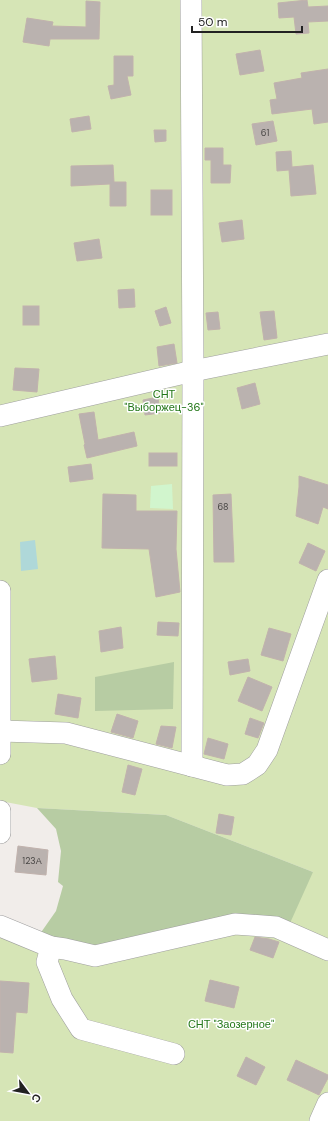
<svg xmlns="http://www.w3.org/2000/svg" width="328" height="1121" font-family="'DM Sans',sans-serif">
<style>
.grass{fill:#d6e5b6}
.forest{fill:#b7cca3}
.park{fill:#d1f5cd}
.water{fill:#afd8d9}
.building{fill:#bab2af;stroke:#c1b2ad}
.lines{fill:none;stroke-linecap:round;stroke-linejoin:round}
.minor-casing{stroke:#9f9f9f;stroke-width:22}
.minor{stroke:#fff;stroke-width:21}
.labels{text-anchor:middle;dominant-baseline:central;stroke-width:3;stroke-linejoin:round;paint-order:stroke}
.number-label{font-size:9px;fill:#484645}
.park-label{font-size:11px;fill:#237718;stroke:#fff}
</style>
<rect width="100%" height="100%" fill="#f1edea"/>
<path class="grass" d="M 0,0 L 328,0 L 328,1121 L 0,1121 L 0,926 L 51,947 L 313,872 L 166,815 L 37,808 L 0,801 Z"/>
<g class="forest">
<path d="M 174,662 L 173,709 L 95,711 L 95,677 Z"/>
<path d="M 37,808 L 166,815 L 313,872 L 286,932 L 276,927 L 95,956 L 35,941 L 56,911 L 63,886 L 58,882 L 61,851 L 56,829 Z"/>
</g>
<path class="park" d="M 172,484 L 173,509 L 150,508 L 151,486 Z"/>
<path class="water" d="M 35,540 L 38,569 L 21,571 L 20,542 Z"/>
<g class="building">
<path d="M 307,0 L 308,7 L 328,6 L 328,21 L 308,22 L 309,33 L 296,34 L 294,17 L 279,18 L 278,3 Z"/>
<path d="M 86,1 L 100,2 L 99,39 L 50,39 L 49,46 L 23,42 L 27,18 L 53,22 L 52,26 L 86,27 Z"/>
<path d="M 260,50 L 264,71 L 240,75 L 236,54 Z"/>
<path d="M 114,56 L 133,56 L 133,76 L 127,76 L 131,95 L 111,99 L 108,86 L 114,85 Z"/>
<path d="M 328,69 L 328,122 L 314,124 L 312,109 L 272,114 L 270,100 L 277,99 L 274,83 L 302,78 L 301,73 Z"/>
<path d="M 89,116 L 91,129 L 72,132 L 70,119 Z"/>
<path d="M 273,121 L 277,141 L 256,145 L 252,124 Z"/>
<path d="M 154,130 L 166,130 L 166,141 L 155,142 Z"/>
<path d="M 205,148 L 223,148 L 223,165 L 231,165 L 230,183 L 211,183 L 211,160 L 205,160 Z"/>
<path d="M 291,151 L 292,167 L 313,165 L 316,194 L 291,196 L 289,170 L 277,171 L 276,152 Z"/>
<path d="M 113,165 L 114,182 L 126,182 L 126,206 L 110,206 L 110,184 L 71,186 L 71,166 Z"/>
<rect x="151" y="190" width="21" height="25"/>
<path d="M 242,220 L 244,239 L 222,242 L 219,223 Z"/>
<path d="M 99,239 L 102,258 L 77,261 L 74,243 Z"/>
<path d="M 134,289 L 135,307 L 119,308 L 118,290 Z"/>
<rect x="23" y="306" width="16" height="19"/>
<path d="M 166,307 L 171,323 L 160,326 L 155,311 Z"/>
<path d="M 274,311 L 277,338 L 264,340 L 260,312 Z"/>
<path d="M 218,312 L 220,329 L 208,330 L 206,313 Z"/>
<path d="M 174,344 L 177,363 L 159,366 L 157,347 Z"/>
<path d="M 15,368 L 39,369 L 37,392 L 13,390 Z"/>
<path d="M 255,383 L 260,404 L 242,409 L 237,388 Z"/>
<path d="M 158,397 L 160,413 L 145,415 L 143,400 Z"/>
<path d="M 94,412 L 98,440 L 134,432 L 137,446 L 87,458 L 84,445 L 85,444 L 79,414 Z"/>
<rect x="149" y="453" width="28" height="13"/>
<path d="M 91,464 L 93,479 L 70,482 L 68,467 Z"/>
<path d="M 299,476 L 328,485 L 328,509 L 323,507 L 318,524 L 296,516 L 299,487 Z"/>
<path d="M 103,494 L 136,495 L 136,511 L 177,511 L 176,549 L 180,592 L 156,597 L 149,549 L 102,548 Z"/>
<path d="M 231,494 L 234,562 L 214,562 L 213,495 Z"/>
<path d="M 308,543 L 325,551 L 316,571 L 299,563 Z"/>
<path d="M 158,622 L 179,623 L 178,636 L 157,635 Z"/>
<path d="M 121,627 L 123,648 L 101,652 L 99,631 Z"/>
<path d="M 269,628 L 291,634 L 283,661 L 261,655 Z"/>
<path d="M 55,656 L 57,679 L 32,682 L 29,659 Z"/>
<path d="M 248,659 L 250,671 L 230,675 L 228,662 Z"/>
<path d="M 248,677 L 272,687 L 262,711 L 238,701 Z"/>
<path d="M 58,694 L 81,698 L 78,718 L 55,714 Z"/>
<path d="M 117,714 L 138,721 L 133,738 L 111,732 Z"/>
<path d="M 250,718 L 264,723 L 258,738 L 245,734 Z"/>
<path d="M 161,726 L 176,727 L 172,748 L 156,744 Z"/>
<path d="M 208,738 L 228,744 L 224,759 L 204,754 Z"/>
<path d="M 128,765 L 142,769 L 135,795 L 122,792 Z"/>
<path d="M 219,814 L 234,817 L 231,835 L 216,833 Z"/>
<path d="M 18,846 L 48,850 L 46,875 L 15,872 Z"/>
<path d="M 255,937 L 269,939 L 279,942 L 273,958 L 250,950 Z"/>
<path d="M 210,980 L 239,987 L 234,1008 L 205,1001 Z"/>
<path d="M 0,981 L 29,983 L 27,1013 L 16,1012 L 13,1053 L 0,1052 Z"/>
<path d="M 246,1057 L 265,1067 L 256,1085 L 237,1076 Z"/>
<path d="M 296,1060 L 328,1075 L 328,1078 L 319,1095 L 287,1080 Z"/>
</g>
<g class="lines">
<g class="minor-casing">
<g id="minor">
<path d="M 191,0 L 193,371 L 192,766"/>
<path d="M 0,416 L 193,371 L 328,344"/>
<path d="M 0,591 L 0,754"/>
<path d="M 1,731 L 66,733 L 227,775 L 243,774 L 257,765 L 267,750 L 328,580"/>
<path d="M 0,811 L 0,833"/>
<path d="M 0,926 L 51,947 L 65,949 L 95,956 L 235,924 L 276,927 L 328,950"/>
<path d="M 51,947 L 47,962 L 62,999 L 81,1029 L 174,1054"/>
<path d="M 320,1121 L 328,1103"/>
</g>
</g>
<use href="#minor" class="minor"/>
</g>
<g class="labels">
<g class="number-label">
<text x="265" y="133">61</text>
<text x="223" y="507">68</text>
<text x="32" y="861">123А</text>
</g>
<g class="park-label">
<text x="164" y="394">СНТ<tspan x="164" dy="13">"Выборжец-36"</tspan></text>
<text x="231" y="1024">СНТ "Заозерное"</text>
</g>
</g>
<g transform="translate(28 1093) rotate(122)" stroke="#ffffff" stroke-width="3" paint-order="stroke">
<path d="M0-3L7 15L0 10L-7 15Z" fill="#222222"/>
<text y="-6" font-size="11" font-weight="bold" text-anchor="middle" fill="#222222">С</text>
</g>
<path d="M192 26v6h110v-6" fill="none" stroke="#222222" stroke-width="2"/>
<text x="198" y="26" font-size="12" fill="#222222" stroke="#ffffff" stroke-width="3" paint-order="stroke">50 m</text>
</svg>
